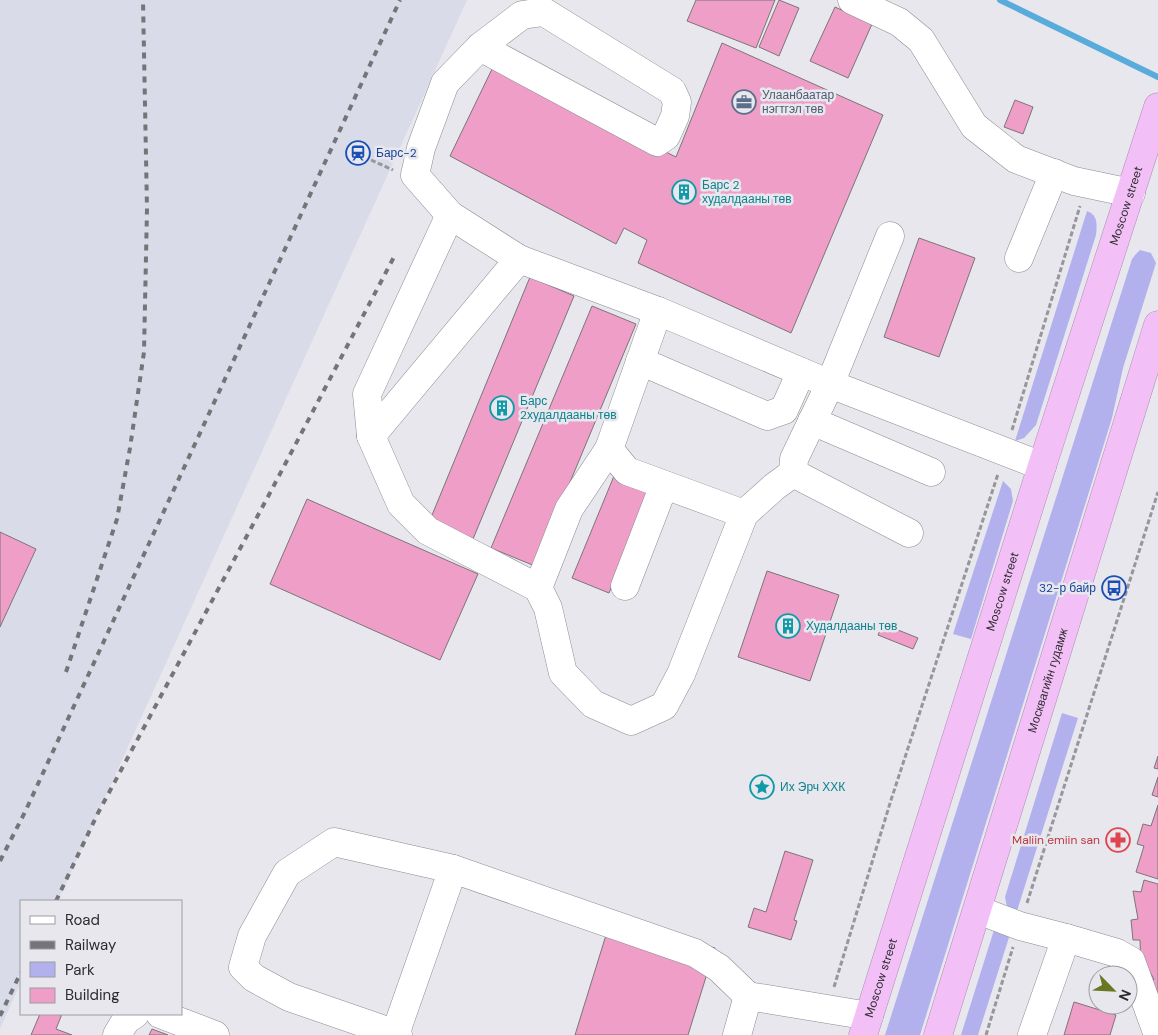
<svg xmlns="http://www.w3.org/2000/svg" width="1158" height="1035" font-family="'DM Sans',sans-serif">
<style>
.built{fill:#dadbe8}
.green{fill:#b2b1ed}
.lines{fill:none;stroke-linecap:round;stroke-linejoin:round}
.stream{stroke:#58abdb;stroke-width:6}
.building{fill:#ef9fc7;stroke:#7b7578}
.minor-casing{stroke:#8b8b91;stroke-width:29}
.highway-casing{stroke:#ad8cb1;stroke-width:29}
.path{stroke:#96969b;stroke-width:3;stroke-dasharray:5 2.5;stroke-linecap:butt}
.minor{stroke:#fff;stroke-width:28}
.highway{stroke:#f3bff7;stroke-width:28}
.rail{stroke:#757579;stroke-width:4;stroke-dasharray:6 6;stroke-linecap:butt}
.labels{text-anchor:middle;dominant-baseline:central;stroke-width:5;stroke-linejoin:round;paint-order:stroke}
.service-label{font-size:12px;fill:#4e5e75;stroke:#e7e7ed;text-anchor:start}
.transit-label{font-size:12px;fill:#164399;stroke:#e7e7ed;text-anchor:start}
.culture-label{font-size:12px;fill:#0d838f;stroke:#e7e7ed;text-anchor:start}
.street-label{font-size:12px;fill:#2c2d2f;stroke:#e7e7ed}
.health-label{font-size:12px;fill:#be3a42;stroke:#e7e7ed;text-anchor:end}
</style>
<rect width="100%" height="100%" fill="#e7e7ed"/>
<path class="built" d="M 0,0 L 467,0 L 58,901 L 21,901 L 21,982 L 0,1029 Z"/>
<g class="green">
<path d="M 1087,211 C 1098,215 1097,225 1096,235 L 1036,425 L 1024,438 L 1015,441 Z"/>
<path d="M 1140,250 L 1151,253 L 1156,263 L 1123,368 L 1112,418 L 920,1035 L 885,1035 L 1132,259 L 1136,254 Z"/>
<path d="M 1003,481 L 1011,489 L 1013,501 L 971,639 L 953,634 Z"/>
<path d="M 1062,713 L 1078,718 L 1016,914 L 1007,907 L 1005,897 Z"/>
<path d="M 994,930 L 1011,931 L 978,1035 L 961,1035 Z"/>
</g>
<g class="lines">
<path class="stream" d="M 1000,0 L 1158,77"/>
</g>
<g class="building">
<path d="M 696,0 L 775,0 L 756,48 L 687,21 Z"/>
<path d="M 779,0 L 799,8 L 779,56 L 759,47 Z"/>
<path d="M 835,7 L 872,24 L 848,78 L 810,61 Z"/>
<path d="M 722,43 L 883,115 L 791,333 L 638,263 L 647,240 L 624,228 L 616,244 L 450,156 L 493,67 L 676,157 Z"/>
<path d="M 1015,100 L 1033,107 L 1023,134 L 1004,127 Z"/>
<path d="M 919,238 L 975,258 L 939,357 L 884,337 Z"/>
<path d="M 530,277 L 574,296 L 473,539 L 430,520 Z"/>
<path d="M 592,306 L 636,324 L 535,566 L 491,548 Z"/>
<path d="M 614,476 L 651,491 L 609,593 L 572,578 Z"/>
<path d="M 307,499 L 478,574 L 440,660 L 270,584 Z"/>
<path d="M 0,532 L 36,549 L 0,627 Z"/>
<path d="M 767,571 L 839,595 L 810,681 L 738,657 Z"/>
<path d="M 883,624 L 918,638 L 913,649 L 878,635 Z"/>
<path d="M 1158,756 L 1158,769 L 1154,768 Z"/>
<path d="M 1158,777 L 1158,797 L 1152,795 Z"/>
<path d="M 1158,805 L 1158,879 L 1136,872 L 1144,846 L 1137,844 L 1143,824 L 1151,826 Z"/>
<path d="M 785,851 L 813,860 L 794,920 L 797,921 L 791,940 L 748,927 L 754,908 L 766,912 Z"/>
<path d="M 1144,880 L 1158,884 L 1158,1002 L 1148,985 L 1154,979 L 1148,969 L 1141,969 L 1140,940 L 1133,940 L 1131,920 L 1138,919 L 1133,891 L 1141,892 Z"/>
<path d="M 611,919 L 715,948 L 688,1035 L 575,1035 Z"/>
<path d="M 1074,1002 L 1116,1015 L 1110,1035 L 1064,1035 Z"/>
<path d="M 40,1014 L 62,1014 L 56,1029 L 72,1035 L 31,1035 Z"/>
<path d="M 152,1029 L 168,1035 L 149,1035 Z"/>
</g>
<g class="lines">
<g class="minor-casing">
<g id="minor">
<path d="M 852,0 L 899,22 L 921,40 L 974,126 L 1016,159 L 1074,181 L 1131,193"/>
<path d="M 480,47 L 657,142 L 666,136 L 675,116 L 677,102 L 672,91 L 544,12 L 522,15 L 480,47 L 445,83 L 421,148 L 415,175 L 450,215 L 519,259 L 658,311 L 830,384 L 1042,466"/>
<path d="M 450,215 L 367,394 L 371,436 L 401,504 L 428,531 L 538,588 L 548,608 L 563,673 L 593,704 L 631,721 L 664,706 L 681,674 L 744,514 L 774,487 L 793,473"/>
<path d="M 890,236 L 830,384 L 794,459 L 793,473 L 909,533"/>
<path d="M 1019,258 L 1054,173"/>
<path d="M 658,311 L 609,449 L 627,471 L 744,514"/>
<path d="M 640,361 L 767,416 L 784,410 L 801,372"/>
<path d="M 812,421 L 931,472"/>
<path d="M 371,436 L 519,259"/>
<path d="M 625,586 L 664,485"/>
<path d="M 538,588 L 569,509 L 609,449"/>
<path d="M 978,910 L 1020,926 L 1066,938 L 1032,1035"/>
<path d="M 1066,938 L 1117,953 L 1131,961 L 1158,1035"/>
<path d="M 160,1014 L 215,1035"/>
<path d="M 396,1034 L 289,997 L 254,978 L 243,967 L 252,936 L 287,873 L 334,842 L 453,869 L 695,953 L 719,968 L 748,996"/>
<path d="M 117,1035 L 126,1020 L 135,1014"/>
<path d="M 398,1035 L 396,1034 L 399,1023 L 453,869"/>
<path d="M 737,1035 L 748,996 L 869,1016"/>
</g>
</g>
<g class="highway-casing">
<g id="highway">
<path id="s1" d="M 863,1035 L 1042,466 L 1158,107"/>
<path id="s2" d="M 938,1035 L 1158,325"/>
</g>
</g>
<g class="path">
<path d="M 371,160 L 393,170"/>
<path d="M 1012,430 L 1080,206"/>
<path d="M 1027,903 L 1158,492"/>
<path d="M 834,987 L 891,800 L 998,474"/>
<path d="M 986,1035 L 1013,947"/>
</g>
<use href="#minor" class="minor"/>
<use href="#highway" class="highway"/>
<g class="rail">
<path d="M 66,672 L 117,519 L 130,448 L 144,352 L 147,209 L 143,0"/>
<path d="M 0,861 L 25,812 L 400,0"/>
<path d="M 56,901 L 98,813 L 271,491 L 395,255"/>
<path d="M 0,1016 L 21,972"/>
</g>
</g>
<defs>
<g id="office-ring" transform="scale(1.25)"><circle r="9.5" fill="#e7e7ed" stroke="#5c6f8a" stroke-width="1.5"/><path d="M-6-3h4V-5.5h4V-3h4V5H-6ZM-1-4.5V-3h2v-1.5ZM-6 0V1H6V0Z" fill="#5c6f8a"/></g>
<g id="station-ring" transform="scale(1.25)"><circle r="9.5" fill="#e7e7ed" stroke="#1a4fb4" stroke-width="1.5"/><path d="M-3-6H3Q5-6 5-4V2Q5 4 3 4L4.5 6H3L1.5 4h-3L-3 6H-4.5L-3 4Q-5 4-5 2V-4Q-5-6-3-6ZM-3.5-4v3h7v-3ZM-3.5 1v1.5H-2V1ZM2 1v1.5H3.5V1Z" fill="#1a4fb4"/></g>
<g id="building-ring" transform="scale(1.25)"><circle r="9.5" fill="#e7e7ed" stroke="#0f9aa8" stroke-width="1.5"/><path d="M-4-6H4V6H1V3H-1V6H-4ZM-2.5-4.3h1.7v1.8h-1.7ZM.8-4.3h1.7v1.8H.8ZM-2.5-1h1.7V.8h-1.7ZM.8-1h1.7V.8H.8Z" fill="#0f9aa8"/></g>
<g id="bus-ring" transform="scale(1.25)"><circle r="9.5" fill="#e7e7ed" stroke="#1a4fb4" stroke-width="1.5"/><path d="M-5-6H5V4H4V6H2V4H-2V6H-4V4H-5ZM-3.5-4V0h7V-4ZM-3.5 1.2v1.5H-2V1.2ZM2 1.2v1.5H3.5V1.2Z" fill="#1a4fb4"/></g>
<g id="sight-ring" transform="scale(1.25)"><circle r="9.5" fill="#e7e7ed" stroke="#0f9aa8" stroke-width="1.5"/><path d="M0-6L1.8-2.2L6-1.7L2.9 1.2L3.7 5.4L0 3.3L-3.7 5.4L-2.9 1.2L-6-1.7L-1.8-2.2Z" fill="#0f9aa8"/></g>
<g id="pharmacy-ring" transform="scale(1.25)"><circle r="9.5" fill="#e7e7ed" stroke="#e0444e" stroke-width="1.5"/><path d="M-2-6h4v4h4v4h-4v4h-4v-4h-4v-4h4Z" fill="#e0444e"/></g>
</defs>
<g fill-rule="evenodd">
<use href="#office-ring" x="744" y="102"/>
<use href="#station-ring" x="358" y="153"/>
<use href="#building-ring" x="684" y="192"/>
<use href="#building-ring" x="502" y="408"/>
<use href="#bus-ring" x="1114" y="588"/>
<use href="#building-ring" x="788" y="626"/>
<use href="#sight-ring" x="762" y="787"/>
<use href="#pharmacy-ring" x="1118" y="840"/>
</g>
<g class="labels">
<g class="service-label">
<text x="762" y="95">Улаанбаатар<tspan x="762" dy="14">нэгтгэл төв</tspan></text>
</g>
<g class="transit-label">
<text x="376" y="153">Барс-2</text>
<text x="1096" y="588" text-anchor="end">32-р байр</text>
</g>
<g class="culture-label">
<text x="702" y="185">Барс 2<tspan x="702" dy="14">худалдааны төв</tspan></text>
<text x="520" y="401">Барс<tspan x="520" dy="14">2худалдааны төв</tspan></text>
<text x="806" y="626">Худалдааны төв</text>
<text x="780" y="787">Их Эрч ХХК</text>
</g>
<g class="street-label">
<text stroke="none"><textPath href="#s1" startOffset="870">Moscow street</textPath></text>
<text stroke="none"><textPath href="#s1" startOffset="465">Moscow street</textPath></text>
<text stroke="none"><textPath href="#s2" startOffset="371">Москвагийн гудамж</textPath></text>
<text stroke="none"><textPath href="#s1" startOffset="60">Moscow street</textPath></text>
</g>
<g class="health-label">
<text x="1100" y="840">Maliin emiin san</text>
</g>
</g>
<rect x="20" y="900" width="162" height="115" fill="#e7e7ed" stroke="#9c9da1"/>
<rect x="30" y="916" width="25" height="8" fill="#ffffff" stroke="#9c9da1"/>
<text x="65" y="925" font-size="15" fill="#2c2d2f">Road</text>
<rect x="30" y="941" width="25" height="8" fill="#757579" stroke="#9c9da1"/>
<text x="65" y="950" font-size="15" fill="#2c2d2f">Railway</text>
<rect x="30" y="962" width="25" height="15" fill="#b2b1ed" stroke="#9c9da1"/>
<text x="65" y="975" font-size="15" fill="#2c2d2f">Park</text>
<rect x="30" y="988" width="25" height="15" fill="#ef9fc7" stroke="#9c9da1"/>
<text x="65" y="1000" font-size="15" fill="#2c2d2f">Building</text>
<g transform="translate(1113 990) rotate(114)"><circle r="24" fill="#e7e7ed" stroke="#9c9da1"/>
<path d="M0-4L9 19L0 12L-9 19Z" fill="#697622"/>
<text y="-8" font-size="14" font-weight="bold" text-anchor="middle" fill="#2c2d2f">N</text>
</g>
</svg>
